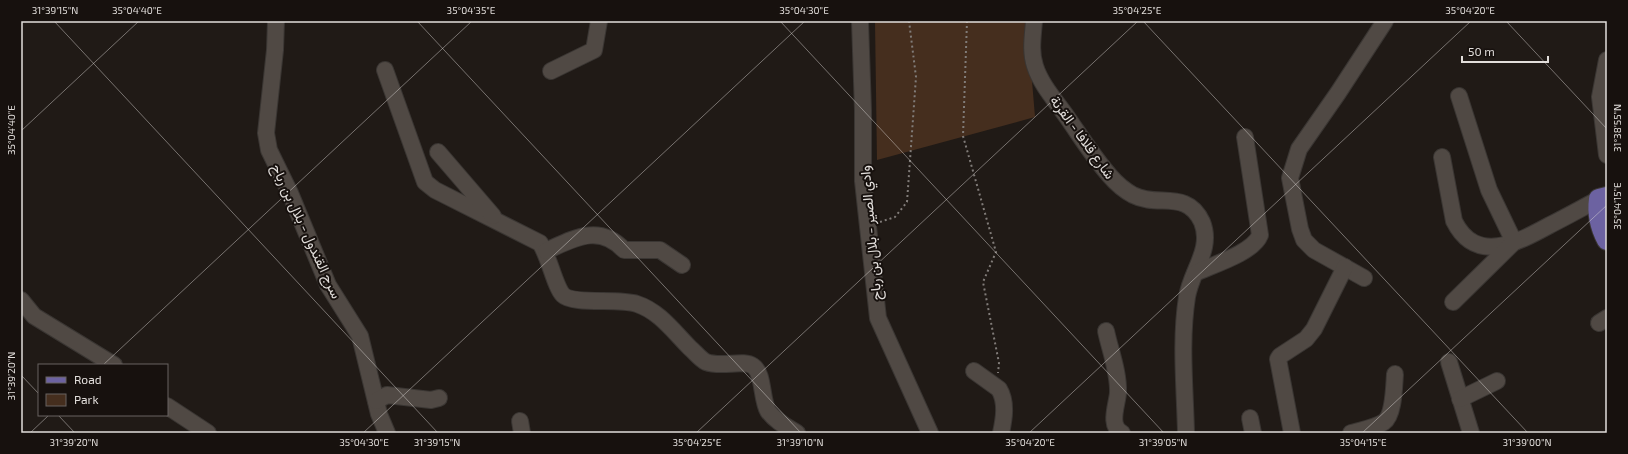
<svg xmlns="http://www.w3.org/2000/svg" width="1628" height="454" font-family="'Exo 2',Vazirmatn,sans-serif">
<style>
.green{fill:#452e1e}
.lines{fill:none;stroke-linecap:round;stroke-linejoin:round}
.minor-casing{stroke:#3a3633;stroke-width:18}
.major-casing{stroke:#3a3633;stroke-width:22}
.path{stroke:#817c79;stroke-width:2;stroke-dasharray:2 3;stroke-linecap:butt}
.minor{stroke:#504944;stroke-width:16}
.major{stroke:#6c62a1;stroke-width:20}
.ticks{fill:none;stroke:#e2dedb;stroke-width:1;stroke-opacity:0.45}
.labels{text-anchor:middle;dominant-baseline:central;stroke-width:4;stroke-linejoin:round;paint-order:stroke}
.street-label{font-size:14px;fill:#e2dedb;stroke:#17110e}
.neatline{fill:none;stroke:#e2dedb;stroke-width:1.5}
.ticks-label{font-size:10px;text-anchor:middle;fill:#e2dedb}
</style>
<rect width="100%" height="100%" fill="#201a16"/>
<path class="green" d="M 875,21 L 1027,21 L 1035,117 L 877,160 Z"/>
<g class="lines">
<g class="minor-casing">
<g id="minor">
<path d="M 276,21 L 275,50 L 266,133 L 269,150 L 290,193 L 328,285 L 360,336 L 379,414 L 387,433"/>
<path d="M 860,21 L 863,111 L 863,181 L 878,318 L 930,433"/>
<path d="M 1034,21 C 1033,36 1030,51 1035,66 C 1041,85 1056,101 1067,117 C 1081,137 1094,158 1110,176 C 1116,183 1124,190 1133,195 C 1158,208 1187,189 1202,222 C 1213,249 1191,271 1187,297 C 1180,341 1185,388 1186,433"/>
<path d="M 1607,60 L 1600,97 L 1607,155"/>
<path d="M 385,70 L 425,182 L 435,190 L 540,243 C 549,256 555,287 563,295 C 573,305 618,298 637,304 C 659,311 674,332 690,348 C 695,352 700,359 706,362 C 722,368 743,359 753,366 C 764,373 761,399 768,411 C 775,421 787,427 797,433"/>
<path d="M 551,71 L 594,50 L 599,21"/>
<path d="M 438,152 L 493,216"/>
<path d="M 1442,157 L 1454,221 C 1476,265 1517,243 1550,225 C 1566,217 1582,208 1599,199"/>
<path d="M 546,251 C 573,239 599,223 624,250 L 660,250 L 682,265"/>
<path d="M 1195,273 C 1212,265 1253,253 1260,235 L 1245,137"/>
<path d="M 1364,278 L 1314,250 L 1304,240 L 1300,229 L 1290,178 L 1299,149 L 1338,93 L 1385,21"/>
<path d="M 21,300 L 34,316 L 114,365"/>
<path d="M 1453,302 L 1514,242 L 1489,190 L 1459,96"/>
<path d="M 1599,323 L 1607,318"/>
<path d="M 1106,331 C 1110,350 1119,373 1118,393 C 1117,405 1108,426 1122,433"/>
<path d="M 1449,362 L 1471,433"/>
<path d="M 974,371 L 999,389 C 1007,402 1004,419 1001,433"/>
<path d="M 1460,399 L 1497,381"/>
<path d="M 376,401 L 387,395 L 431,400 L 439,398"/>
<path d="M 167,406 L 208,433"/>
<path d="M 1250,418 L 1253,433"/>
<path d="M 520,421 L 522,433"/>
<path d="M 1292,433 L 1278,359 L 1280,356 L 1306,339 L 1314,329 L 1345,267"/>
<path d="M 1351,433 C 1361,430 1375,428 1384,422 C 1394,415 1394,386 1395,374"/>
</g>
</g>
<g class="major-casing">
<path id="major" d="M 1607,197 L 1599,199 C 1597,214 1600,227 1607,240"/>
</g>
<g class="path">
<path d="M 967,21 L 963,136 L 996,252 L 983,282 L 999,363 L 998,373"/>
<path d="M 880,222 L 895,217 L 907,202 L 916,77 L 909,21"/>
</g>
<use href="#minor" class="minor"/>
<use href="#major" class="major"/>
</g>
<path class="ticks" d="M 54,21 L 438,433M 417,21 L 801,433M 780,21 L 1164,433M 1143,21 L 1528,433M 1506,21 L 1607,129M 21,131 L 139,21M 103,365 L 472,21M 21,375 L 39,394M 58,415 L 75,433M 30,433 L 49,415M 363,433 L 805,21M 696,433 L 1138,21M 1029,433 L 1471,21M 1362,433 L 1607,205"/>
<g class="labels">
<g class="street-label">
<text transform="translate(1083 137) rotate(54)">شارع قلافا - القرنة</text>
<text transform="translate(307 231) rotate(65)">سرج القندول - بلال بن رباح</text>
<text transform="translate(870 233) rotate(-95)">وادي الصير - بلال بن رباح</text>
</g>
</g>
<rect width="1628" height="454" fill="none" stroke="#17110e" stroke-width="44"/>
<rect x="38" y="364" width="130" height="52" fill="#17110e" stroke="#686360"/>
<rect x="46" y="377" width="20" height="6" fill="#6c62a1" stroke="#686360"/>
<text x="74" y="384" font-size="12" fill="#e2dedb">Road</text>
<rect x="46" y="394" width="20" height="12" fill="#452e1e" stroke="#686360"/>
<text x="74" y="404" font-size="12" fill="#e2dedb">Park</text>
<path d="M1462 56v6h86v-6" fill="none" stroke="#e2dedb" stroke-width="2"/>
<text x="1468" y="56" font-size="12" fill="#e2dedb" stroke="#17110e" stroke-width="3" paint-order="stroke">50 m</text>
<rect x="22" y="22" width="1584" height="410" class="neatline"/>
<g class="ticks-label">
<text x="55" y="14">31°39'15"N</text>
<text x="137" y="14">35°04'40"E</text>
<text x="471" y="14">35°04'35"E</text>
<text x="804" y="14">35°04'30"E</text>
<text x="1137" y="14">35°04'25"E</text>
<text x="1470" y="14">35°04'20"E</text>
<text transform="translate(1617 128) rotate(-90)" y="4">31°38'55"N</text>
<text transform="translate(11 130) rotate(-90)" y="4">35°04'40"E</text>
<text transform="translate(1617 206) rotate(-90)" y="4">35°04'15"E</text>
<text transform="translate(11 376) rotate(-90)" y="4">31°39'20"N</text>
<text x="74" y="446">31°39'20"N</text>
<text x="364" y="446">35°04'30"E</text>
<text x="437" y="446">31°39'15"N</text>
<text x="697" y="446">35°04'25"E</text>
<text x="800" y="446">31°39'10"N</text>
<text x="1030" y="446">35°04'20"E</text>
<text x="1163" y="446">31°39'05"N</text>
<text x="1363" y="446">35°04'15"E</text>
<text x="1527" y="446">31°39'00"N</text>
</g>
</svg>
